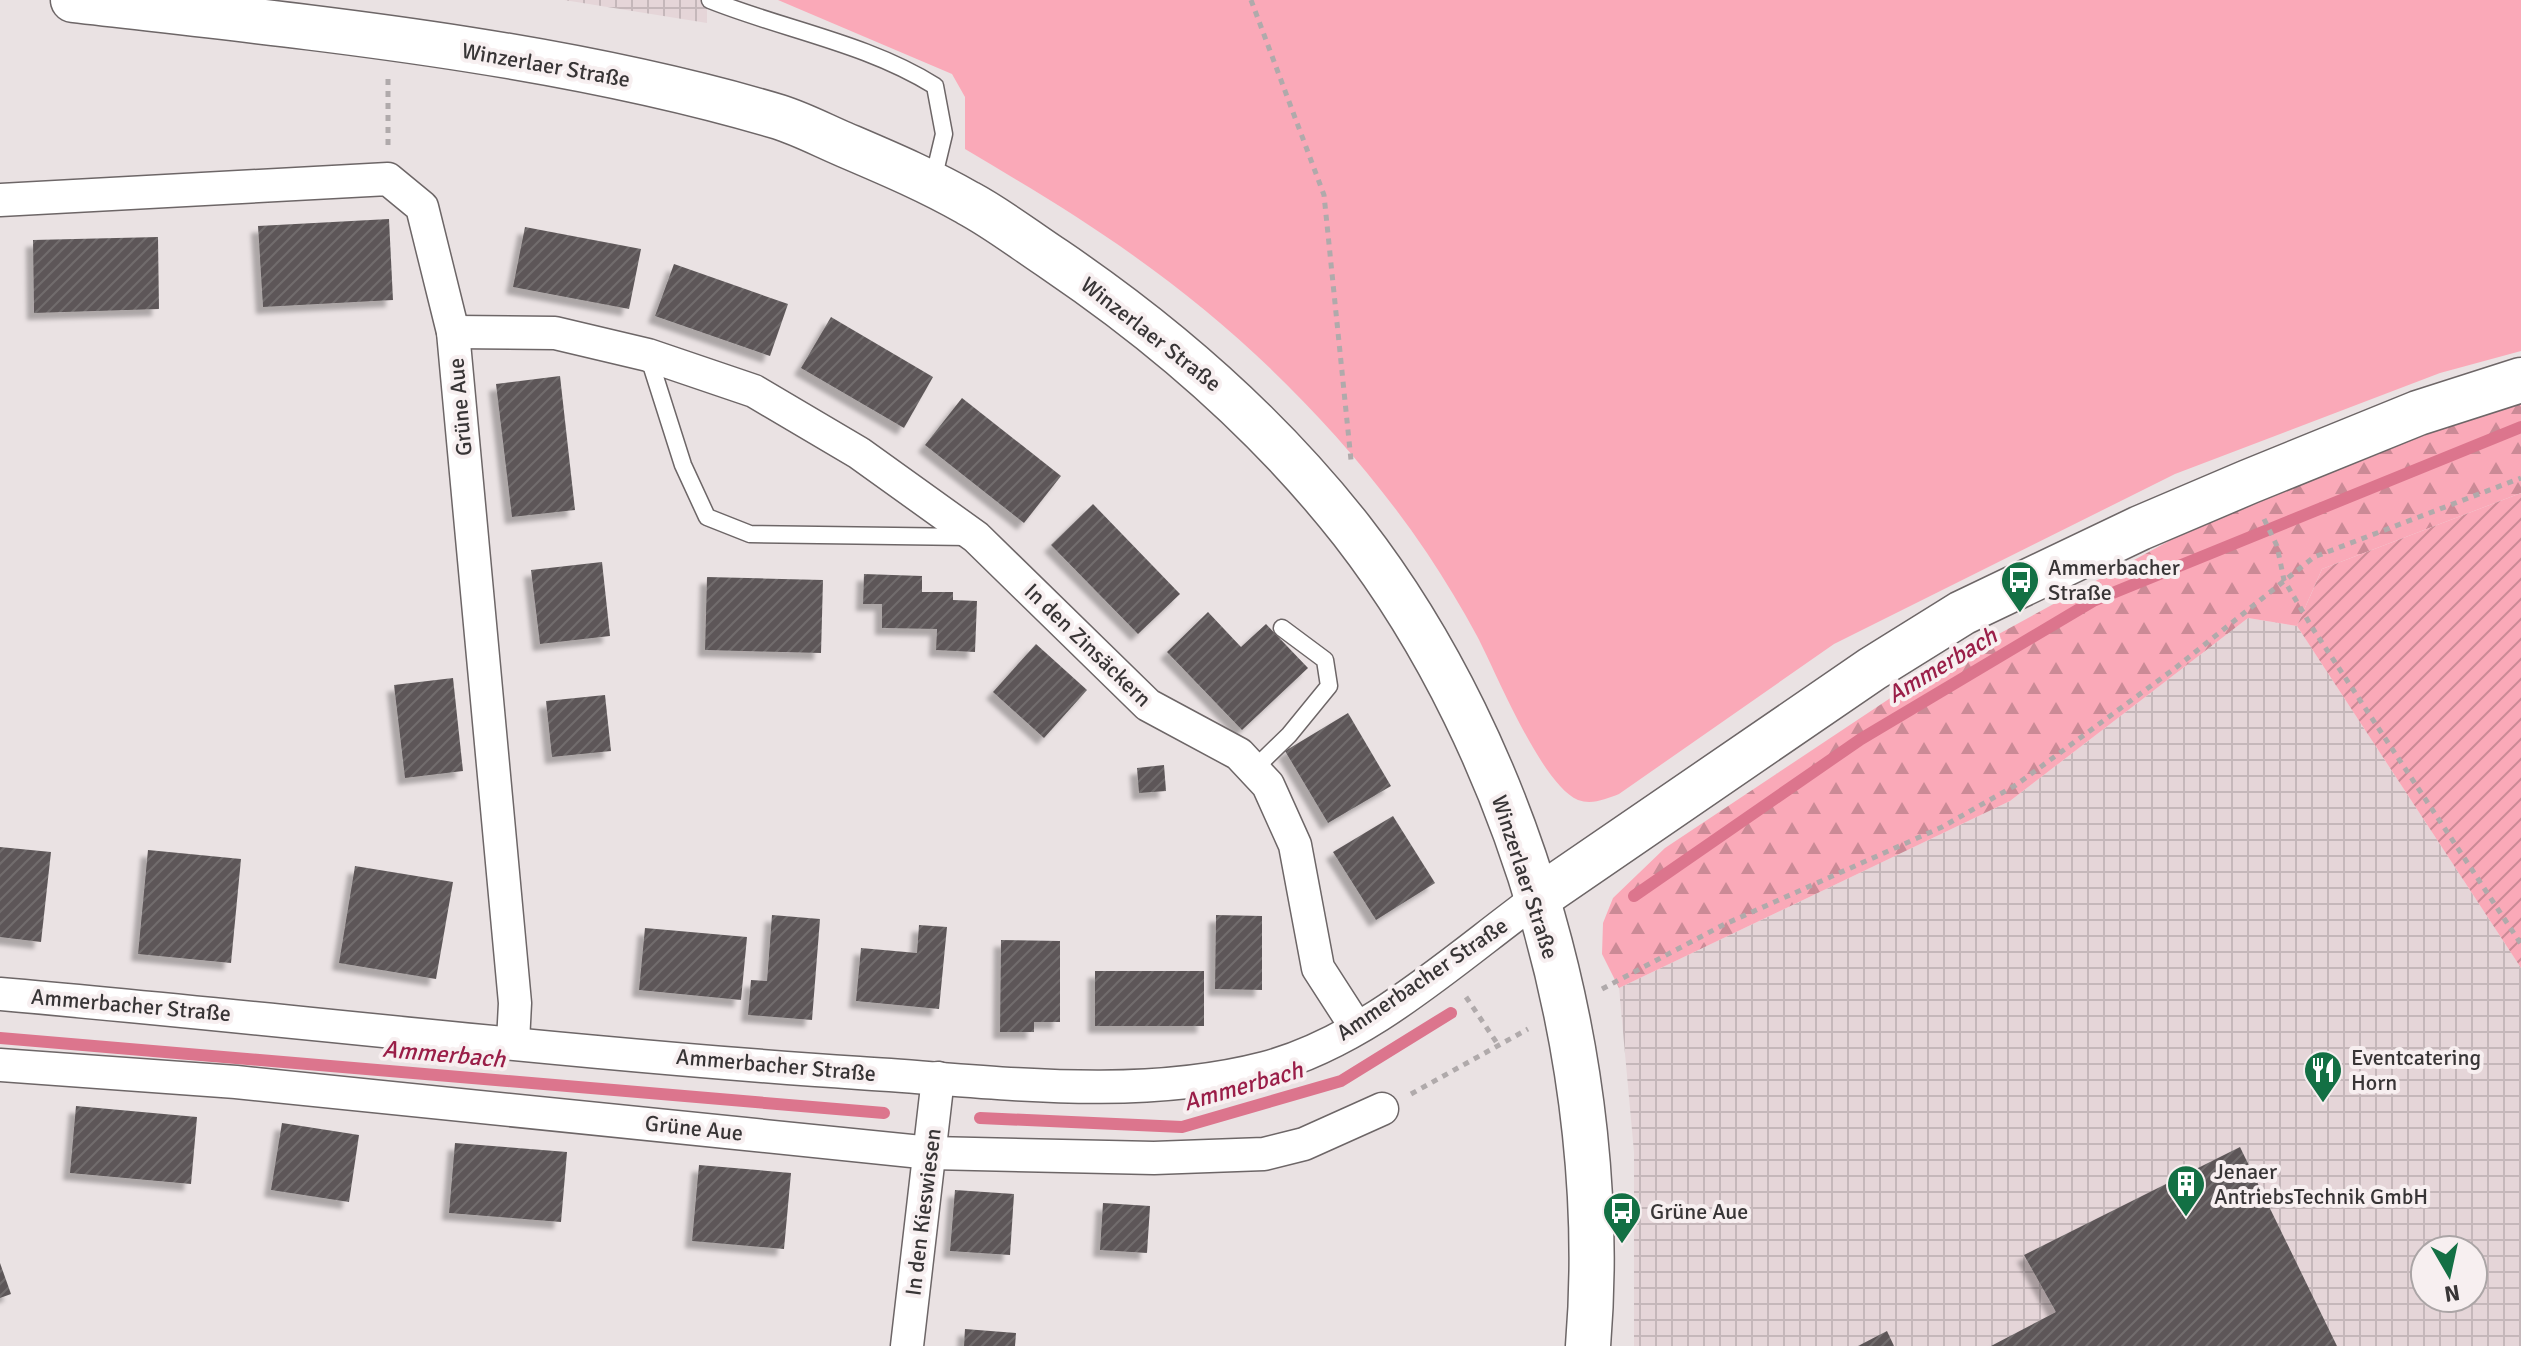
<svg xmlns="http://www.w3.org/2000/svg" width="2521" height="1346" font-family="Signika,sans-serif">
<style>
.industrial{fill:url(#industrial-grid);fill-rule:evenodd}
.grass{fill:#faa9b8}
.forest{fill:url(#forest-firs)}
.garden{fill:url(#garden-furrows)}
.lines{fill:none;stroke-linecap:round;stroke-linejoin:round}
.stream{stroke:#dc758d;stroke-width:12}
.building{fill:url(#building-hatch);filter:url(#shadow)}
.service-casing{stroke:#6d6667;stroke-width:19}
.minor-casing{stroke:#6d6667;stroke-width:35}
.secondary-casing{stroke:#6d6667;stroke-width:47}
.path{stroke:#b0aaab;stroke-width:5;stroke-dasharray:6 6;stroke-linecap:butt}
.service{stroke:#fff;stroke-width:16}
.minor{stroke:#fff;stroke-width:32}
.secondary{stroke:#fff;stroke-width:44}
.labels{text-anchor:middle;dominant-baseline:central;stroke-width:8;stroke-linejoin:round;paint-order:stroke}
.street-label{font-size:22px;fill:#383536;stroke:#f7eff0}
.poi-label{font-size:22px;fill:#383536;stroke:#f7eff0;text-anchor:start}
.water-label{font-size:24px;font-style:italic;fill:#9a1e48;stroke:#f7eff0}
</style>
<defs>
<pattern id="industrial-grid" width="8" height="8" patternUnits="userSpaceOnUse" patternTransform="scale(2)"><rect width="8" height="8" fill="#e5d5d8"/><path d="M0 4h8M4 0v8" fill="none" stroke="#c5b7ba"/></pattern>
<pattern id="forest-firs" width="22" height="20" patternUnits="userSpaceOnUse" patternTransform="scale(2)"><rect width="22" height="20" fill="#faa9b8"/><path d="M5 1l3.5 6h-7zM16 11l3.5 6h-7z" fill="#cb8a96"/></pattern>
<pattern id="garden-furrows" width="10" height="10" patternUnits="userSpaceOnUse" patternTransform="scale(2)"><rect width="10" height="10" fill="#faa9b8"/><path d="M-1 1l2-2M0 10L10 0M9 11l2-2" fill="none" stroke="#cb8a96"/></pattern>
<pattern id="building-hatch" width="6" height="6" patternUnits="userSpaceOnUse" patternTransform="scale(2)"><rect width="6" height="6" fill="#5d5758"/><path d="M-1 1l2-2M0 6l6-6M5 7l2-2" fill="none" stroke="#716c6d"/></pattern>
<filter id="shadow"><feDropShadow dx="-7" dy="7" stdDeviation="2" flood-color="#0004"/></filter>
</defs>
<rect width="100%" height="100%" fill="#eae2e3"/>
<g class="industrial">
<path d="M 564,0 L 707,0 L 707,23 Z"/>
<path d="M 2248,618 L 2297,626 L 2521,968 L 2521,1346 L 1634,1346 L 1634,1152 L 1619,988 L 2010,801 ZM 2425,1250 L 2473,1250 L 2473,1298 L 2425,1298 Z"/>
</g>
<path class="grass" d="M 778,0 L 2521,0 L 2521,351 L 2440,373 L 2175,474 L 1834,644 L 1619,794 C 1606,799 1592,805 1578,800 C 1541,784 1497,674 1477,636 C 1462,608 1445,580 1427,553 C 1350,439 1246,335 1134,256 C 1080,217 1022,183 965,149 L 965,97 L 952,74 Z"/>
<path class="forest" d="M 2521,402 L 2521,493 L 2322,569 L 2297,626 L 2248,618 L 2010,801 L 1619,988 L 1602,954 L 1603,923 L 1613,898 L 1665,848 L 1931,671 L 2200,524 L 2464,419 Z"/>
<path class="garden" d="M 2521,493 L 2521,968 L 2297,626 L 2322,569 Z"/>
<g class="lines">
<g class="stream">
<path d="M 1634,896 L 1861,739 L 2093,601 L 2521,427"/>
<path d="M 0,1038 L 884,1113"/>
<path d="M 980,1118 L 1182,1127 L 1341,1081 L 1451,1013"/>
</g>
</g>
<g class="building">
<path d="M 389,219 L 393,300 L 263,307 L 258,226 Z"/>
<path d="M 525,227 L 641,249 L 629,309 L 513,287 Z"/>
<path d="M 158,237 L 159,309 L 34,313 L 33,240 Z"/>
<path d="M 674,264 L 788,304 L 770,356 L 655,316 Z"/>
<path d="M 831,317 L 933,377 L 904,428 L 801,368 Z"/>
<path d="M 560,376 L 575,510 L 512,517 L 496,384 Z"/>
<path d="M 962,398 L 1061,476 L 1024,523 L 925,445 Z"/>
<path d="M 1093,504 L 1180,594 L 1138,634 L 1051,545 Z"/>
<path d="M 602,562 L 610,636 L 540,644 L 531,570 Z"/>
<path d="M 864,574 L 922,576 L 922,592 L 953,592 L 953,600 L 977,601 L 975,652 L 936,650 L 937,629 L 882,628 L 882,604 L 863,604 Z"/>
<path d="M 707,577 L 823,580 L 821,653 L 705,650 Z"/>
<path d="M 1208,612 L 1241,647 L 1266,624 L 1308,668 L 1242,730 L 1167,652 Z"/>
<path d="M 1036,644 L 1087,690 L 1044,738 L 993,692 Z"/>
<path d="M 453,678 L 463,771 L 405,778 L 394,685 Z"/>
<path d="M 605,695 L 611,751 L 552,757 L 546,701 Z"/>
<path d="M 1348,713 L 1391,786 L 1328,823 L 1285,751 Z"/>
<path d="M 1164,765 L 1166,791 L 1139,793 L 1137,768 Z"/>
<path d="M 1393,816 L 1435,883 L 1376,920 L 1333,852 Z"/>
<path d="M 0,847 L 51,852 L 41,942 L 0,937 Z"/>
<path d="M 148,850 L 241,859 L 231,963 L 138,954 Z"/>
<path d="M 355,866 L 453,882 L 436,979 L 339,963 Z"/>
<path d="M 772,915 L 820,919 L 812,1020 L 748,1015 L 751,980 L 767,981 Z"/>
<path d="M 1216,915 L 1262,916 L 1262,990 L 1215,989 Z"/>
<path d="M 919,925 L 947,927 L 939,1009 L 856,1001 L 861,948 L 917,953 Z"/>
<path d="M 645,928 L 747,937 L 741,1000 L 639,990 Z"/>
<path d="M 1001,940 L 1060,941 L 1060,1022 L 1034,1022 L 1034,1032 L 1000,1032 Z"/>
<rect x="1095" y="971" width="109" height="55"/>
<path d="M 76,1106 L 197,1117 L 191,1184 L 70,1173 Z"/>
<path d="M 282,1123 L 359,1135 L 349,1202 L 271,1190 Z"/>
<path d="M 455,1143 L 567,1152 L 561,1222 L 449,1213 Z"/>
<path d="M 2240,1147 L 2337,1346 L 1991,1346 L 2056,1312 L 2024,1255 Z"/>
<path d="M 699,1165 L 791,1173 L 784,1249 L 692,1241 Z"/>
<path d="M 955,1190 L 1014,1194 L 1010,1255 L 950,1251 Z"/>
<path d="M 1103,1203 L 1150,1206 L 1147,1253 L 1100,1250 Z"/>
<path d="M 0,1263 L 11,1294 L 0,1298 Z"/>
<path d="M 965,1329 L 1016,1333 L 1015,1346 L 964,1346 Z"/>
<path d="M 1887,1331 L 1894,1346 L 1858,1346 Z"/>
</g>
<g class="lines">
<g class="service-casing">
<g id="service">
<path d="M 710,0 C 785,30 866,43 935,86 L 944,134 L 933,180"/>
<path d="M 648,355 L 683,465 L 707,517 L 750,534 L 970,537"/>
<path d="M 1254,769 L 1289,735 L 1329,686 L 1325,660 L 1282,628"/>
</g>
</g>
<g class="minor-casing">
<g id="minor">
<path d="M 0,200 L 388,179 L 422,207 L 453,332 L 515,1003 L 513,1042"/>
<path d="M 453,332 L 555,333 L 648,355 L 754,391 L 859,453 L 976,537 L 1148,705 L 1239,754 L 1268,785 L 1295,845 L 1318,968 L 1356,1027"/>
<path d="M 0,994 C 286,1019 572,1054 859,1073 C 992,1081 1134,1102 1265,1068 C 1366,1041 1452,961 1535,900"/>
<path d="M 0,1065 L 236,1082 L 931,1153 L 1154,1158 L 1264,1154 L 1304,1144 L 1382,1109"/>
<path d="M 907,1346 L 938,1078"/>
</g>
</g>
<g class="secondary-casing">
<g id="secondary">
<path d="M 73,0 C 306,27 554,50 779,117 C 801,124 822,135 843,144 C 885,162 928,180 968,203 C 998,219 1026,241 1055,260 C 1167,336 1268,424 1352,531 C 1523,751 1611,1070 1588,1346"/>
<path d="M 1535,900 L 1872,669 L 1962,613 L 2140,528 L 2248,482 L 2418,413 L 2521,380"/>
</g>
</g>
<g class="path">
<path d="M 1251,0 L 1324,195 L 1351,460"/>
<path d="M 388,145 L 388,79"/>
<path d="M 2264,519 L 2277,546 L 2284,580 L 2313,629 L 2521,944"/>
<path d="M 1602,989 L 1723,925 L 1942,827 L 2016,785 L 2174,669 L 2314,557 L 2521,478"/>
<path d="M 1466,997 L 1499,1046"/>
<path d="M 1411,1094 L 1528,1029"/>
</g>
<use href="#service" class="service"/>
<use href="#minor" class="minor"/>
<use href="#secondary" class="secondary"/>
</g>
<defs>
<g id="bus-pin" transform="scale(2)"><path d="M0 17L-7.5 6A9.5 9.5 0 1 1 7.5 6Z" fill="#137044" stroke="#f7eff0"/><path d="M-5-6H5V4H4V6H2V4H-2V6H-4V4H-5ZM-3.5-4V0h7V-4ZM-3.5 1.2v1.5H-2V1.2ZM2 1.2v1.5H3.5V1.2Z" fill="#fff"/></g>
<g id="restaurant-pin" transform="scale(2)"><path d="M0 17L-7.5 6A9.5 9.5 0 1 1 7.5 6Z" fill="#137044" stroke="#f7eff0"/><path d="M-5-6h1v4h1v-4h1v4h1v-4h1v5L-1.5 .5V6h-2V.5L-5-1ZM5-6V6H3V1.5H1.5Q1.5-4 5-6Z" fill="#fff"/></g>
<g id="building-pin" transform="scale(2)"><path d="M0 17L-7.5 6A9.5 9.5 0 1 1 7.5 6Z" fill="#137044" stroke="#f7eff0"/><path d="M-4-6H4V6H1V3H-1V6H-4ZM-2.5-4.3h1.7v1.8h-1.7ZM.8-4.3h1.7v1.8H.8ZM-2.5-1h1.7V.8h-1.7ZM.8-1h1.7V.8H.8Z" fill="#fff"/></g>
</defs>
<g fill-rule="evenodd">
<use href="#bus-pin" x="2020" y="580"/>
<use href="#restaurant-pin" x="2323" y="1070"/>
<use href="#building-pin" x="2186" y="1184"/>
<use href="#bus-pin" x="1622" y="1211"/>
</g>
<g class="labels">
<g class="street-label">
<text transform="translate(546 65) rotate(10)">Winzerlaer Straße</text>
<text transform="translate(1151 334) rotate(38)">Winzerlaer Straße</text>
<text transform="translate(460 407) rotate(-95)">Grüne Aue</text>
<text transform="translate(1088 645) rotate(44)">In den Zinsäckern</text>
<text transform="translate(1525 877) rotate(72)">Winzerlaer Straße</text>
<text transform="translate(1422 979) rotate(-34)">Ammerbacher Straße</text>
<text transform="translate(131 1005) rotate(5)">Ammerbacher Straße</text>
<text transform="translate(776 1065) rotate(5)">Ammerbacher Straße</text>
<text transform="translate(694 1128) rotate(6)">Grüne Aue</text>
<text transform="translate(923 1212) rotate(-83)">In den Kieswiesen</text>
</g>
<g class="poi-label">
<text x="2048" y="567">Ammerbacher<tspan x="2048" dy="25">Straße</tspan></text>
<text x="2351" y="1057">Eventcatering<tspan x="2351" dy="25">Horn</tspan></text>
<text x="2214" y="1171">Jenaer<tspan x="2214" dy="25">AntriebsTechnik GmbH</tspan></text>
<text x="1650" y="1211">Grüne Aue</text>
</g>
<g class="water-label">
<text transform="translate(1942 665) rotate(-31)">Ammerbach</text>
<text transform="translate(444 1054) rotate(5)">Ammerbach</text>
<text transform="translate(1243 1086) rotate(-16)">Ammerbach</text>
</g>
</g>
<g transform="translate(2449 1274) rotate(171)"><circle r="38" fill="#f7eff0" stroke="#aba5a6" stroke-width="2"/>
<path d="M0-6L14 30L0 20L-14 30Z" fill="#137044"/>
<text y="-12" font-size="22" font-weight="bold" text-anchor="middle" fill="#383536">N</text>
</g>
</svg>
